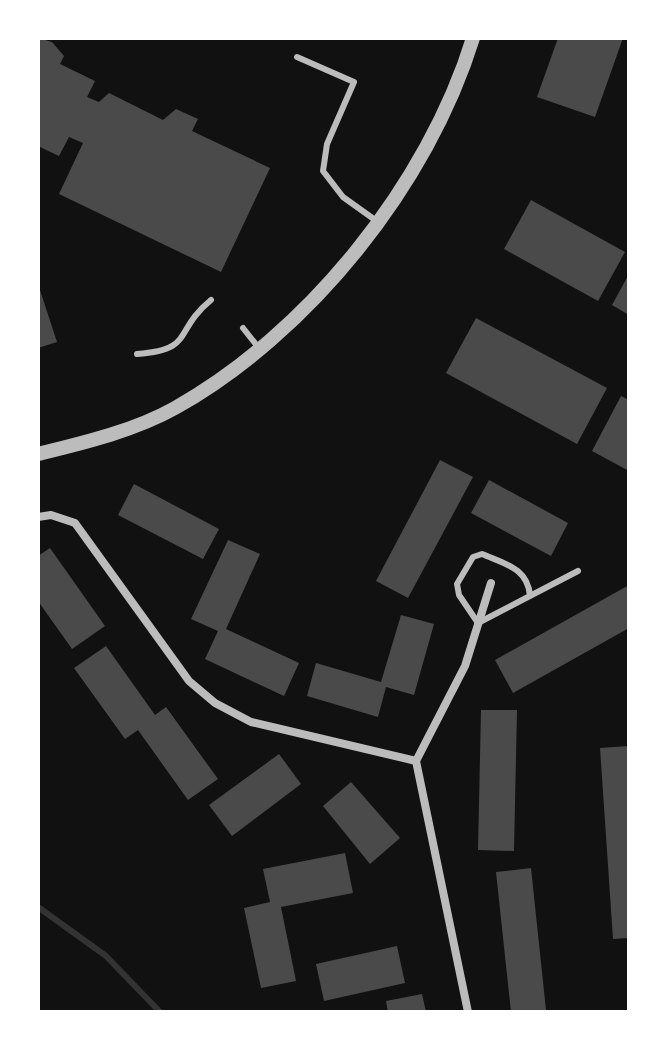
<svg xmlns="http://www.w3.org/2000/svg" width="667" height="1050" font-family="Inter,sans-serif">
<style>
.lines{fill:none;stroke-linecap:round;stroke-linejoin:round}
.stream{stroke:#333;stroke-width:6}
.building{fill:#4a4a4a}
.service{stroke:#bcbcbc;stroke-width:6}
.minor{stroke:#bcbcbc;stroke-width:8}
.tertiary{stroke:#bcbcbc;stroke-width:14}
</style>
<rect width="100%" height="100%" fill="#111"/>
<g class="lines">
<path class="stream" d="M 38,907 L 106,956 L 160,1012"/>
</g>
<g class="building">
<path d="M 38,38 L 52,42 L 64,56 L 60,64 L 95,81 L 87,97 L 99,102 L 109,93 L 163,120 L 176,109 L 198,119 L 192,131 L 270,168 L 221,272 L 59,194 L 83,143 L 69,137 L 59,156 L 38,146 Z"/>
<path d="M 558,38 L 623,38 L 595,117 L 537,97 Z"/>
<path d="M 531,200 L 625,252 L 598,301 L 504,249 Z"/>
<path d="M 629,274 L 629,315 L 612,305 Z"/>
<path d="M 38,284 L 57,342 L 38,348 Z"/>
<path d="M 476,318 L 607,388 L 577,444 L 446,373 Z"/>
<path d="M 621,396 L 629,400 L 629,471 L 592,451 Z"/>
<path d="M 440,460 L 473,477 L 408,598 L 376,581 Z"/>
<path d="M 489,480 L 568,523 L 551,556 L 471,513 Z"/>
<path d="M 134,484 L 219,529 L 203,559 L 118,515 Z"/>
<path d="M 228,540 L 260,554 L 226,629 L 299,663 L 284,696 L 205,659 L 218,631 L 191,619 Z"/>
<path d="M 50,548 L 105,626 L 72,649 L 38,601 L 38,556 Z"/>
<path d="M 629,585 L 629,628 L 513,693 L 495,660 Z"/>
<path d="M 401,615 L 434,624 L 414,695 L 386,687 L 378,717 L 307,696 L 316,663 L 381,682 Z"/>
<path d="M 106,646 L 155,715 L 166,707 L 218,779 L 188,800 L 138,730 L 125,739 L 74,668 Z"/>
<path d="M 481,710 L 517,710 L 514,851 L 478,850 Z"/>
<path d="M 629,746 L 629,938 L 613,939 L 600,748 Z"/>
<path d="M 279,754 L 301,784 L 232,836 L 209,805 Z"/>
<path d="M 351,782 L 400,838 L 370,864 L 323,806 Z"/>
<path d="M 345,853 L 353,893 L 281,907 L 296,981 L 261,988 L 244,908 L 270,902 L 263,869 Z"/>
<path d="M 531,868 L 546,1010 L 511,1012 L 496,872 Z"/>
<path d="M 397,946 L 405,983 L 324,1001 L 316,964 Z"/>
<path d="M 422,994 L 426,1012 L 388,1012 L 386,1001 Z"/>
</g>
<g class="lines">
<g class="service">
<path d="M 297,57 L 354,82 L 327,144 L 323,171 L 343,197 L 378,222"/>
<path d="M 243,328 L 258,347"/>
<path d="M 137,354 C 195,350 173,331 211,300"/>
<path d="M 530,596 C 528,568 505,564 482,554 L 473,557 L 457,584 L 459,595 L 478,623 L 578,571"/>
</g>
<g class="minor">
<path d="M 38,517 L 51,515 L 75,523 L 189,681 L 215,703 L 251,722 L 416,761 L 468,1012"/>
<path d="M 416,761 L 465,666 L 491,583"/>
</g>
<path class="tertiary" d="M 38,454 C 83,443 134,431 175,408 C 309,333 428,184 473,38"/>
</g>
<rect width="667" height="1050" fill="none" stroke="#ffffff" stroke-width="80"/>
</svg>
